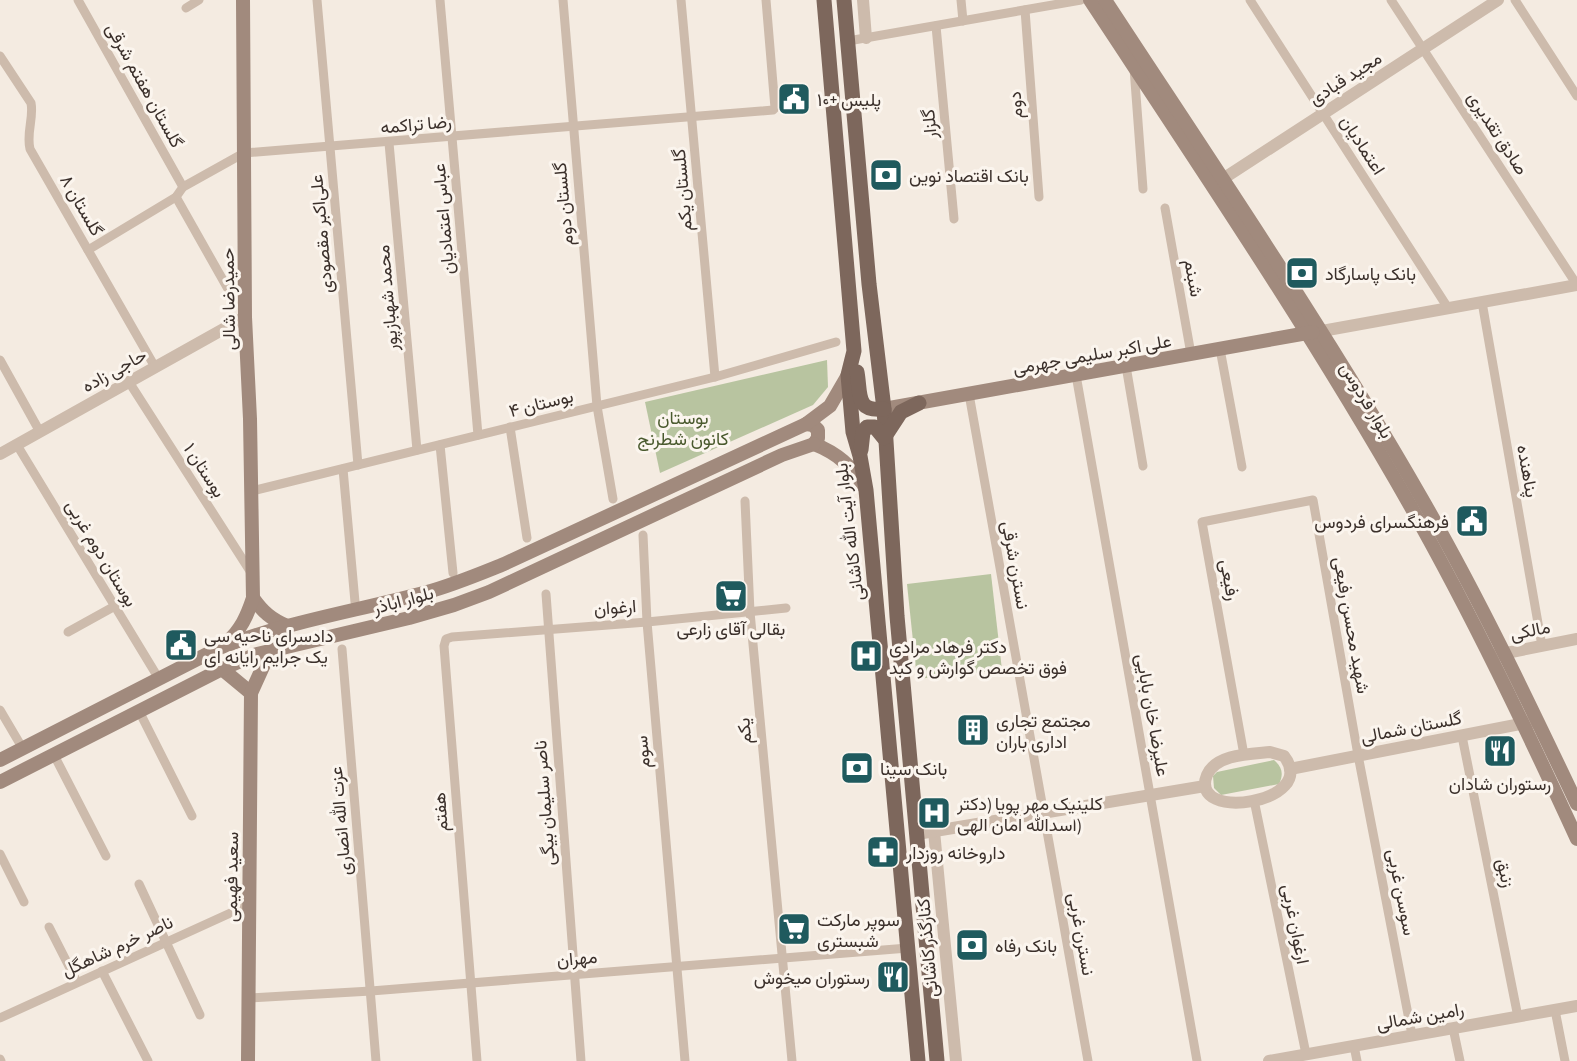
<svg xmlns="http://www.w3.org/2000/svg" width="1577" height="1061" font-family="'PT Sans Narrow',Vazirmatn,sans-serif">
<style>
.green{fill:#b8c4a0}
.lines{fill:none;stroke-linecap:round;stroke-linejoin:round}
.minor{stroke:#cdbbac;stroke-width:9}
.tertiary{stroke:#cdbbac;stroke-width:12}
.secondary{stroke:#a18a7d;stroke-width:14}
.primary{stroke:#7d675c;stroke-width:15}
.labels{text-anchor:middle;dominant-baseline:central;stroke-width:6;stroke-linejoin:round;paint-order:stroke}
.street-label{font-size:18px;fill:#3b302b;stroke:#fbf5ee}
.poi-label{font-size:18px;fill:#3b302b;stroke:#fbf5ee;text-anchor:start}
.park-label{font-size:18px;fill:#4a5a2e;stroke:#fbf5ee}
</style>
<rect width="100%" height="100%" fill="#f4ebe1"/>
<g class="green">
<path d="M 827,360 L 828,387 L 813,405 L 660,473 L 645,402 Z"/>
<path d="M 991,574 L 1002,670 L 917,679 L 907,584 Z"/>
<path d="M 1274,760 C 1282,767 1284,774 1279,784 L 1221,795 L 1214,788 L 1213,776 L 1217,772 Z"/>
</g>
<g class="lines">
<g class="minor">
<path d="M 78,0 L 183,187"/>
<path d="M 317,0 L 358,465"/>
<path d="M 440,0 L 478,435"/>
<path d="M 563,0 L 597,406 L 613,499"/>
<path d="M 681,0 L 715,377"/>
<path d="M 961,0 L 963,21"/>
<path d="M 1250,0 L 1448,308"/>
<path d="M 1391,0 L 1577,285"/>
<path d="M 1515,0 L 1577,96"/>
<path d="M 186,8 L 199,0"/>
<path d="M 1025,10 L 1039,197"/>
<path d="M 936,26 L 954,219"/>
<path d="M 848,41 L 1081,0"/>
<path d="M 0,56 L 31,103 C 34,118 26,133 30,149 L 155,367"/>
<path d="M 1134,68 L 1143,189"/>
<path d="M 389,143 L 417,450"/>
<path d="M 176,197 L 228,289"/>
<path d="M 1165,208 L 1191,354"/>
<path d="M 88,250 L 176,197 L 183,187 L 244,153 L 773,110 L 775,108 L 766,0"/>
<path d="M 1482,302 L 1542,646"/>
<path d="M 1220,349 L 1242,467"/>
<path d="M 0,360 L 40,432"/>
<path d="M 1126,366 L 1143,466"/>
<path d="M 1076,375 L 1197,1061"/>
<path d="M 129,382 L 252,574"/>
<path d="M 969,394 L 1088,1061"/>
<path d="M 510,427 L 527,538"/>
<path d="M 17,445 L 159,679"/>
<path d="M 440,445 L 453,573"/>
<path d="M 343,469 L 355,602"/>
<path d="M 252,491 L 715,377 L 836,342"/>
<path d="M 745,501 L 750,612 L 792,1061"/>
<path d="M 643,535 L 647,622 L 685,1061"/>
<path d="M 546,594 L 581,1061"/>
<path d="M 68,632 L 115,606"/>
<path d="M 342,649 L 376,1061"/>
<path d="M 0,710 L 23,749"/>
<path d="M 139,711 L 192,816"/>
<path d="M 1462,736 L 1518,1017"/>
<path d="M 54,755 L 106,856"/>
<path d="M 1244,755 L 1202,522 L 1313,500 L 1358,755 L 1412,1035"/>
<path d="M 1254,800 L 1306,1054"/>
<path d="M 0,854 L 24,902"/>
<path d="M 139,884 L 200,1015"/>
<path d="M 49,927 L 77,982"/>
<path d="M 102,971 L 148,1061"/>
<path d="M 249,998 L 371,991 L 908,948"/>
<path d="M 1555,1010 L 1565,1061"/>
<path d="M 0,1018 L 248,905"/>
<path d="M 1453,1028 L 1460,1061"/>
<path d="M 1354,1046 L 1357,1061"/>
<path d="M 0,1059 L 1,1061"/>
<path d="M 477,1061 L 444,646 L 446,639 L 452,637 L 647,622 L 786,608"/>
</g>
<g class="tertiary">
<path d="M 863,0 L 866,38"/>
<path d="M 1215,184 L 1498,0"/>
<path d="M 1322,331 L 1577,285"/>
<path d="M 0,454 L 245,317"/>
<path d="M 1496,655 L 1577,639"/>
<path d="M 1270,752 L 1284,756 C 1321,803 1187,823 1207,775 C 1216,754 1250,754 1270,752 Z"/>
<path d="M 1290,769 L 1531,722"/>
<path d="M 934,831 L 956,1061"/>
<path d="M 917,834 L 1205,786"/>
<path d="M 1269,1061 L 1577,1006"/>
</g>
<g class="secondary">
<path d="M 1090,0 C 1200,167 1312,333 1411,507 C 1472,615 1525,726 1577,839"/>
<path d="M 1105,0 C 1213,165 1324,328 1422,499 C 1479,598 1528,701 1577,804"/>
<path d="M 884,409 L 1313,332"/>
<path d="M 806,424 L 813,425 L 818,430 L 818,438 L 814,444"/>
<path d="M 814,444 C 837,453 852,466 865,488"/>
<path d="M 253,598 C 263,612 271,619 287,626"/>
<path d="M 226,643 C 241,630 247,616 253,598 L 250,419 L 245,317 L 243,0"/>
<path d="M 222,669 L 251,693"/>
<path d="M 0,760 L 219,648 C 286,622 357,611 427,592 C 453,585 479,574 504,564 L 806,424 L 830,406 L 848,375"/>
<path d="M 0,782 L 222,669 L 257,654 L 409,618 L 454,605 L 489,592 L 782,455 L 814,444"/>
<path d="M 248,1061 L 251,693 L 266,660 L 277,648"/>
</g>
<g class="primary">
<path d="M 824,0 L 854,351 L 848,375 L 853,432 L 860,456 L 866,490 L 918,1061"/>
<path d="M 844,0 L 869,284 L 884,409 L 897,616 L 937,1061"/>
<path d="M 857,372 C 861,394 855,412 884,409"/>
<path d="M 861,450 L 863,432 L 867,427 L 875,427 L 884,438 L 901,412 L 919,403"/>
</g>
</g>
<defs>
<g id="civic-square" transform="scale(1.725)"><rect x="-9" y="-9" width="18" height="18" rx="4" fill="#1f5a5e" stroke="#fbf5ee"/><path d="M-.6-6.5H3V-4.5H.6V-3L4-1V1h2V6H-6V1h2V-1L-.6-3ZM-1.2 2.5V6h2.4V2.5Z" fill="#fff"/></g>
<g id="bank-square" transform="scale(1.725)"><rect x="-9" y="-9" width="18" height="18" rx="4" fill="#1f5a5e" stroke="#fbf5ee"/><path d="M-6-4H6V4H-6ZM0-2.3a2.3 2.3 0 1 0 0 4.6a2.3 2.3 0 1 0 0-4.6Z" fill="#fff"/></g>
<g id="supermarket-square" transform="scale(1.725)"><rect x="-9" y="-9" width="18" height="18" rx="4" fill="#1f5a5e" stroke="#fbf5ee"/><path d="M-6-5.5h2.5l.6 2H6L4.5 2H-2.5L-4.4-4H-6ZM-1.5 3.2a1.3 1.3 0 1 0 .1 0ZM3 3.2a1.3 1.3 0 1 0 .1 0Z" fill="#fff"/></g>
<g id="hospital-square" transform="scale(1.725)"><rect x="-9" y="-9" width="18" height="18" rx="4" fill="#1f5a5e" stroke="#fbf5ee"/><path d="M-5-5h3v3.5h4V-5h3V5h-3V1.5h-4V5h-3Z" fill="#fff"/></g>
<g id="building-square" transform="scale(1.725)"><rect x="-9" y="-9" width="18" height="18" rx="4" fill="#1f5a5e" stroke="#fbf5ee"/><path d="M-4-6H4V6H1V3H-1V6H-4ZM-2.5-4.3h1.7v1.8h-1.7ZM.8-4.3h1.7v1.8H.8ZM-2.5-1h1.7V.8h-1.7ZM.8-1h1.7V.8H.8Z" fill="#fff"/></g>
<g id="restaurant-square" transform="scale(1.725)"><rect x="-9" y="-9" width="18" height="18" rx="4" fill="#1f5a5e" stroke="#fbf5ee"/><path d="M-5-6h1v4h1v-4h1v4h1v-4h1v5L-1.5 .5V6h-2V.5L-5-1ZM5-6V6H3V1.5H1.5Q1.5-4 5-6Z" fill="#fff"/></g>
<g id="pharmacy-square" transform="scale(1.725)"><rect x="-9" y="-9" width="18" height="18" rx="4" fill="#1f5a5e" stroke="#fbf5ee"/><path d="M-2-6h4v4h4v4h-4v4h-4v-4h-4v-4h4Z" fill="#fff"/></g>
</defs>
<g fill-rule="evenodd">
<use href="#civic-square" x="794" y="99"/>
<use href="#bank-square" x="886" y="175"/>
<use href="#bank-square" x="1302" y="273"/>
<use href="#civic-square" x="1472" y="521"/>
<use href="#supermarket-square" x="731" y="596"/>
<use href="#civic-square" x="181" y="645"/>
<use href="#hospital-square" x="866" y="656"/>
<use href="#building-square" x="973" y="730"/>
<use href="#restaurant-square" x="1500" y="751"/>
<use href="#bank-square" x="857" y="768"/>
<use href="#hospital-square" x="934" y="813"/>
<use href="#pharmacy-square" x="883" y="852"/>
<use href="#supermarket-square" x="794" y="929"/>
<use href="#bank-square" x="972" y="945"/>
<use href="#restaurant-square" x="893" y="977"/>
</g>
<g class="labels">
<g class="street-label">
<text transform="translate(1345 78) rotate(-33)">مجید قبادی</text>
<text transform="translate(145 85) rotate(61)">گلستان هفتم شرقی</text>
<text transform="translate(1015 105) rotate(-94)">دوم</text>
<text transform="translate(416 124) rotate(-5)">رضا تراکمه</text>
<text transform="translate(929 124) rotate(-95)">گلزار</text>
<text transform="translate(1498 133) rotate(57)">صادق تقدیری</text>
<text transform="translate(1363 145) rotate(57)">اعتمادیان</text>
<text transform="translate(682 190) rotate(-95)">گلستان یکم</text>
<text transform="translate(563 204) rotate(-95)">گلستان دوم</text>
<text transform="translate(82 205) rotate(60)">گلستان ٨</text>
<text transform="translate(443 219) rotate(-95)">عباس اعتمادیان</text>
<text transform="translate(321 234) rotate(-95)">علی‌اکبر مقصودی</text>
<text transform="translate(1194 278) rotate(80)">شبنم</text>
<text transform="translate(387 298) rotate(-95)">محمد شهبازپور</text>
<text transform="translate(228 299) rotate(-91)">حمیدرضا شالی</text>
<text transform="translate(1092 354) rotate(-10)">علی اکبر سلیمی جهرمی</text>
<text transform="translate(114 370) rotate(-29)">حاجی زاده</text>
<text transform="translate(1367 400) rotate(59)">بلوار فردوس</text>
<text transform="translate(541 403) rotate(-14)">بوستان ۴</text>
<text transform="translate(205 470) rotate(57)">بوستان ۱</text>
<text transform="translate(1528 471) rotate(80)">پناهنده</text>
<text transform="translate(849 532) rotate(-97)">بلوار آیت الله کاشانی</text>
<text transform="translate(102 553) rotate(59)">بوستان دوم غربی</text>
<text transform="translate(1016 565) rotate(80)">نسترن شرقی</text>
<text transform="translate(1230 580) rotate(80)">رفیعی</text>
<text transform="translate(403 600) rotate(-15)">بلوار اباذر</text>
<text transform="translate(615 607) rotate(-4)">ارغوان</text>
<text transform="translate(1352 625) rotate(80)">شهید محسن رفیعی</text>
<text transform="translate(1530 630) rotate(-11)">مالکی</text>
<text transform="translate(1153 715) rotate(80)">علیرضا خان بابایی</text>
<text transform="translate(1411 727) rotate(-11)">گلستان شمالی</text>
<text transform="translate(744 731) rotate(-95)">یکم</text>
<text transform="translate(642 752) rotate(-95)">سوم</text>
<text transform="translate(544 803) rotate(-94)">ناصر سلیمان بیگی</text>
<text transform="translate(440 812) rotate(-94)">هفتم</text>
<text transform="translate(340 821) rotate(-95)">عزت الله انصاری</text>
<text transform="translate(1506 873) rotate(79)">زنبق</text>
<text transform="translate(231 877) rotate(-89)">سعید فهیمی</text>
<text transform="translate(1402 892) rotate(79)">سوسن غربی</text>
<text transform="translate(1296 924) rotate(79)">ارغوان غربی</text>
<text transform="translate(1082 934) rotate(80)">نسترن غربی</text>
<text transform="translate(117 946) rotate(-25)">ناصر خرم شاهگل</text>
<text transform="translate(927 948) rotate(-95)">کنارگذر کاشانی</text>
<text transform="translate(577 958) rotate(-5)">مهران</text>
<text transform="translate(1420 1016) rotate(-10)">رامین شمالی</text>
</g>
<g class="poi-label">
<text x="817" y="99">پلیس +۱۰</text>
<text x="909" y="175">بانک اقتصاد نوین</text>
<text x="1325" y="273">بانک پاسارگاد</text>
<text x="1449" y="521" text-anchor="end">فرهنگسرای فردوس</text>
<text x="731" y="628" text-anchor="middle">بقالی آقای زارعی</text>
<text x="204" y="635">دادسرای ناحیه سی<tspan x="204" dy="21">یک جرایم رایانه ای</tspan></text>
<text x="889" y="646">دکتر فرهاد مرادی<tspan x="889" dy="21">فوق تخصص گوارش و کبد</tspan></text>
<text x="996" y="720">مجتمع تجاری<tspan x="996" dy="21">اداری باران</tspan></text>
<text x="880" y="768">بانک سینا</text>
<text x="1500" y="783" text-anchor="middle">رستوران شادان</text>
<text x="957" y="803">کلینیک مهر پویا (دکتر<tspan x="957" dy="21">اسدالله امان الهی)</tspan></text>
<text x="906" y="852">داروخانه روزدار</text>
<text x="817" y="919">سوپر مارکت<tspan x="817" dy="21">شبستری</tspan></text>
<text x="995" y="945">بانک رفاه</text>
<text x="870" y="977" text-anchor="end">رستوران میخوش</text>
</g>
<g class="park-label">
<text x="683" y="417">بوستان<tspan x="683" dy="21">کانون شطرنج</tspan></text>
</g>
</g>
</svg>
